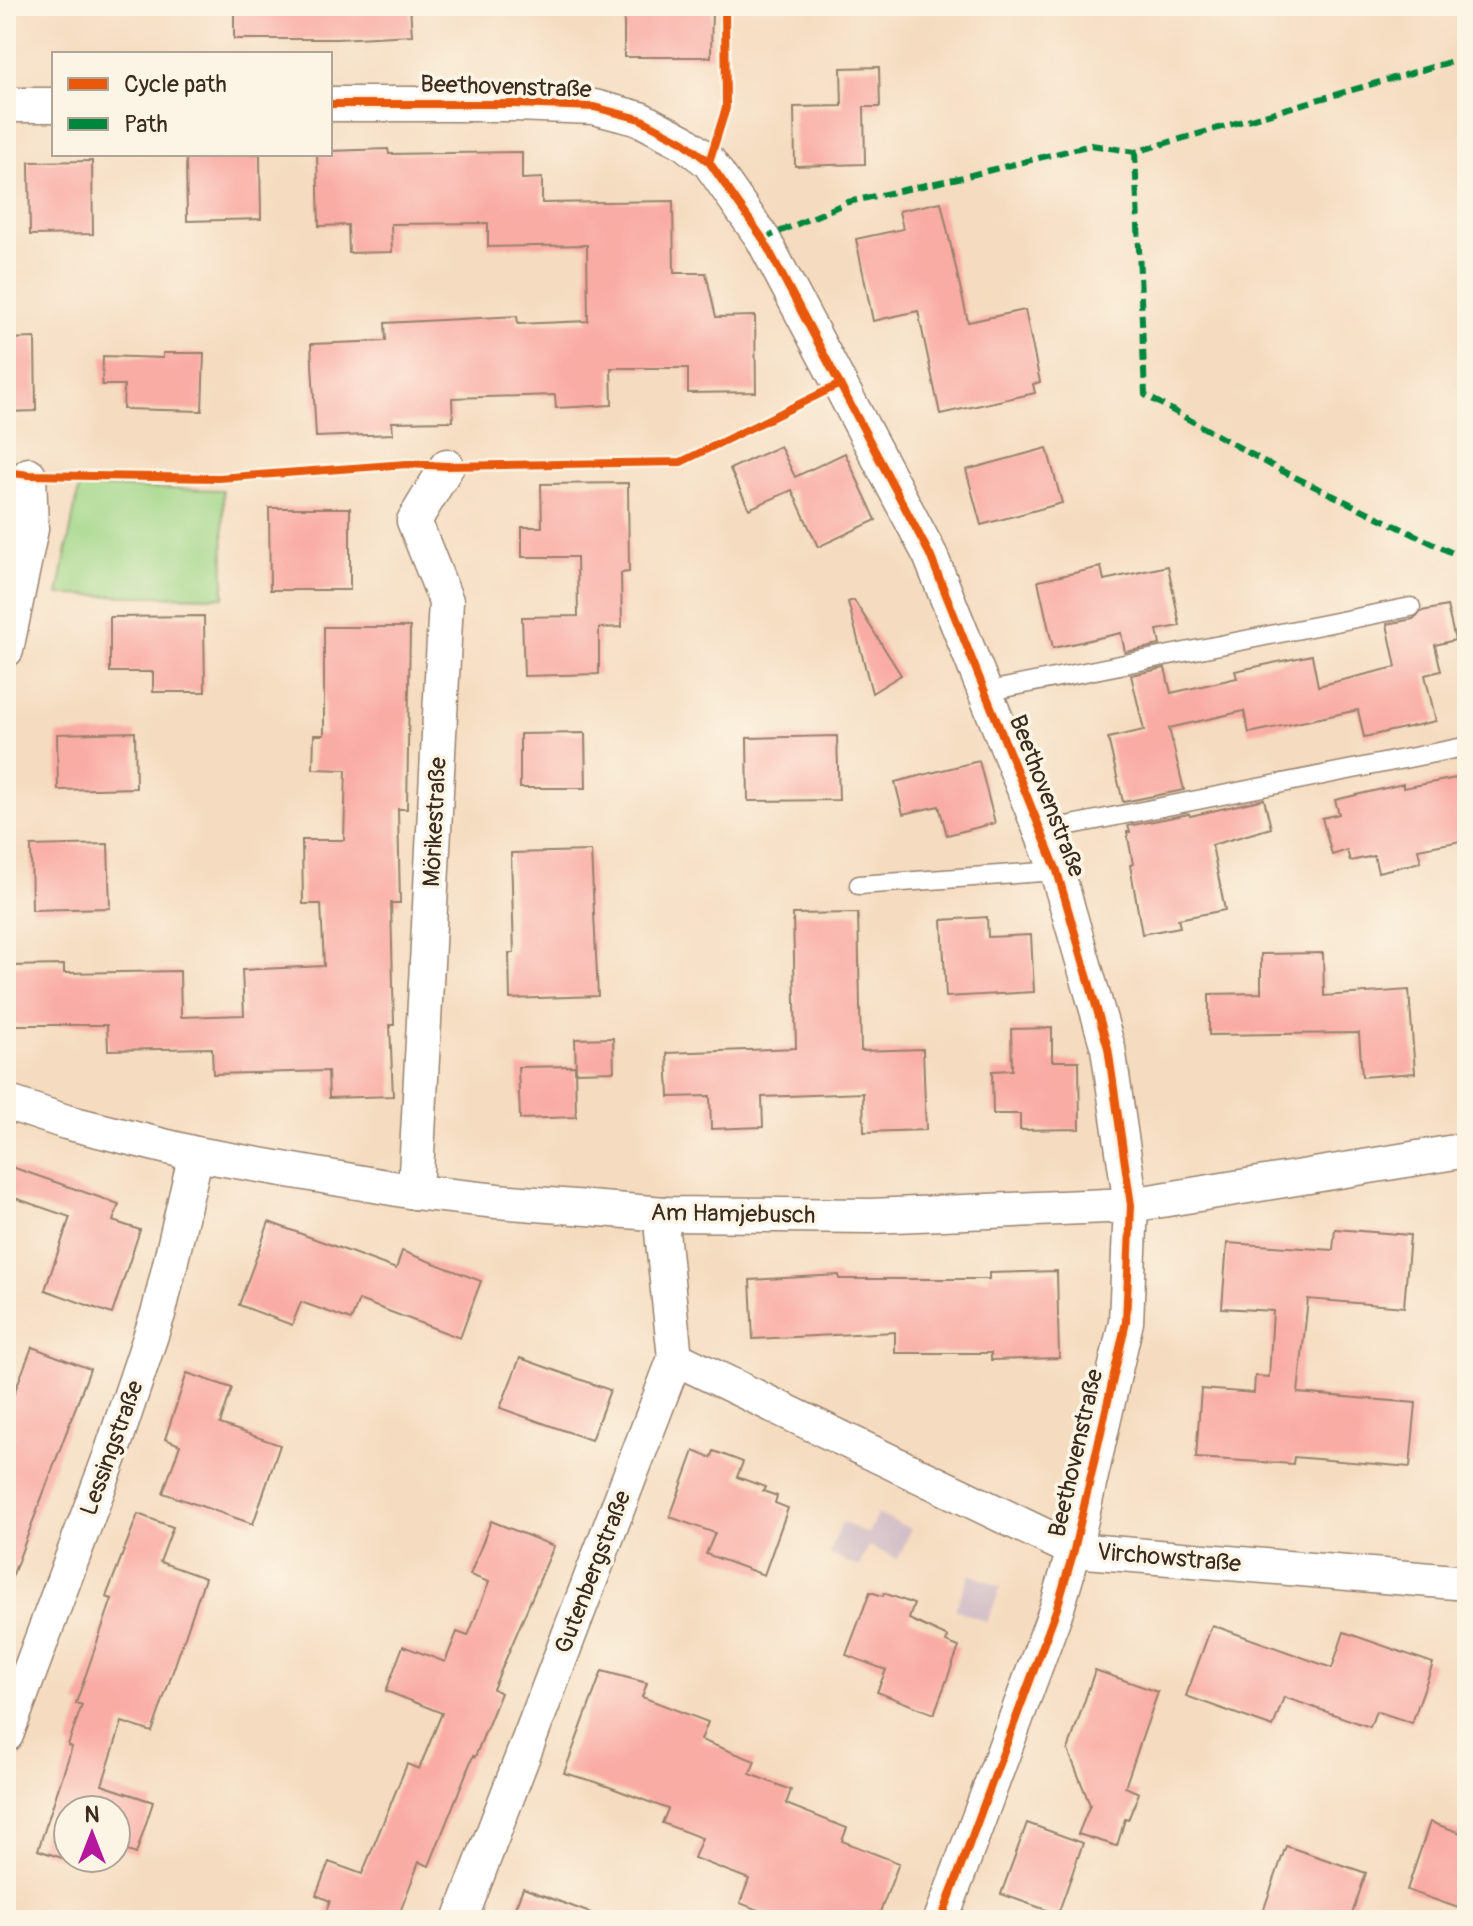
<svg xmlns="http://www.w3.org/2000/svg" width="1473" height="1926" font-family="Pangolin,sans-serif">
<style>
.industrial{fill:#d2bdc6}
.green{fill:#9fd586;stroke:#6d8052;stroke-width:2}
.building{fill:#f9aca4}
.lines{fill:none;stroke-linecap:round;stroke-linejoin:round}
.lane-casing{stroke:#98826e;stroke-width:21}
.street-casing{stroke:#98826e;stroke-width:37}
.lane{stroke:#fff;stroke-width:18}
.street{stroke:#fff;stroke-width:34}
.quiet{stroke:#00873e;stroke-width:6;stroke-dasharray:12 6;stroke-linecap:butt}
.cycleway-casing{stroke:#fcf5e5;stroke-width:13}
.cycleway{stroke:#e8590c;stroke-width:8}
.labels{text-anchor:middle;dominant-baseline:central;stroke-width:7;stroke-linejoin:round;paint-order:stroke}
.street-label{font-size:24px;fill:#3b2a1e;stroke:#fcf5e5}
</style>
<rect width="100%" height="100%" fill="#fcf5e5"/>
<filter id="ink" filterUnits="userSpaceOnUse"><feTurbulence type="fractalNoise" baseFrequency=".0125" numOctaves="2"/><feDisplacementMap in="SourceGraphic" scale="16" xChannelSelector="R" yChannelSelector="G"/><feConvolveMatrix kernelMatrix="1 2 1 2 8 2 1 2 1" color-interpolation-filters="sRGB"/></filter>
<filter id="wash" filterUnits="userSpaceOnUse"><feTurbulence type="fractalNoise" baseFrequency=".006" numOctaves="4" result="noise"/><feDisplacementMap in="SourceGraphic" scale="32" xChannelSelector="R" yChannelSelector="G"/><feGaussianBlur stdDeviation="1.8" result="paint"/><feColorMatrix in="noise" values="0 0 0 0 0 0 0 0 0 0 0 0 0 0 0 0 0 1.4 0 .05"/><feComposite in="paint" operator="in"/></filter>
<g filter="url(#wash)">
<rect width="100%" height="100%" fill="#f5dbbf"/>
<g class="industrial">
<path d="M 877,1514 L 911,1529 L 898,1559 L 868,1546 L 859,1567 L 829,1554 L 842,1522 L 868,1534 Z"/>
<path d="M 970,1574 L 1001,1587 L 987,1622 L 955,1609 Z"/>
</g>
<path class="green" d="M 79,487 L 223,490 L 224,597 L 58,595 Z"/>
<g id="blocks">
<g class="building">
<path d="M 234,6 L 410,6 L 412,35 L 337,39 L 234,39 Z"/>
<path d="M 624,6 L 712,6 L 711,57 L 624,57 Z"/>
<path d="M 879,67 L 880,107 L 864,107 L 865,164 L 795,166 L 794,107 L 842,106 L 841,68 Z"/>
<path d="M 388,149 L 389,154 L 522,152 L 522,179 L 542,178 L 542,203 L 673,201 L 674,273 L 706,273 L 716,317 L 755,316 L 756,392 L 688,393 L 688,368 L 611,368 L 612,405 L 556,408 L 555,395 L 452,398 L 453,421 L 392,422 L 393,434 L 316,437 L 311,344 L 386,341 L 385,323 L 517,316 L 518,324 L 588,321 L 587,245 L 488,247 L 488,223 L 391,224 L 392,252 L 349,253 L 348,225 L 319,226 L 317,154 L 330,154 L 330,151 Z"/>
<path d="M 186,154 L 260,154 L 261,219 L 187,221 Z"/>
<path d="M 92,161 L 93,234 L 30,235 L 29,162 Z"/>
<path d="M 941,202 L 968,322 L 1025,310 L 1040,382 L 1033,384 L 1035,393 L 940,414 L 918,311 L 873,321 L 856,239 L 903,229 L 899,211 Z"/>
<path d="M 35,338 L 36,411 L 6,412 L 6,339 Z"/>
<path d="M 163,353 L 204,353 L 202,411 L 123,409 L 124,385 L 102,385 L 103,356 L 163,358 Z"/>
<path d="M 780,446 L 795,477 L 845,453 L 876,520 L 818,547 L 792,490 L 749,509 L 730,469 Z"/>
<path d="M 1047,448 L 1062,503 L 981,525 L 966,470 Z"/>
<path d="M 628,483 L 629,572 L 621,573 L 622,627 L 599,628 L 599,674 L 524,676 L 522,617 L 578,616 L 577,557 L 522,557 L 522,527 L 542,527 L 541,484 Z"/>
<path d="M 269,508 L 350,508 L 350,590 L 270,590 Z"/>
<path d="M 1168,566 L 1180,626 L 1157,630 L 1160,645 L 1125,652 L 1121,633 L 1053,648 L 1038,581 L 1101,567 L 1104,580 Z"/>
<path d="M 854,600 L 901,675 L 872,693 L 848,602 Z"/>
<path d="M 1447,606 L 1455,640 L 1435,645 L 1441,671 L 1425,675 L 1436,721 L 1364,737 L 1358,710 L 1249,733 L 1244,711 L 1169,728 L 1184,790 L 1123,802 L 1108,738 L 1144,730 L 1131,675 L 1165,668 L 1171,693 L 1237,678 L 1235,671 L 1312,655 L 1318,686 L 1396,667 L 1387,624 L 1413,619 L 1422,611 Z"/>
<path d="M 204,616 L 205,692 L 153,692 L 153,672 L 110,672 L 110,617 Z"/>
<path d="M 324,627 L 410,627 L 407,809 L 398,809 L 400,903 L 391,903 L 394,1025 L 390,1025 L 393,1096 L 329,1098 L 328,1071 L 213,1074 L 212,1048 L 108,1050 L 107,1025 L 6,1025 L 6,966 L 64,965 L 64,973 L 180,971 L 181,1017 L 244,1015 L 242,970 L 324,966 L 321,904 L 303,904 L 302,840 L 344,840 L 346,770 L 313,769 L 314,735 L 324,735 Z"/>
<path d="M 135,732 L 136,788 L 58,790 L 57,734 Z"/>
<path d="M 585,733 L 586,788 L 520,788 L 520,734 Z"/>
<path d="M 837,736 L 839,800 L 748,801 L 747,738 Z"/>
<path d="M 979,761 L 995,823 L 947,835 L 939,806 L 903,814 L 895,782 Z"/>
<path d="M 1467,776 L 1467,840 L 1418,849 L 1421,862 L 1378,872 L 1374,856 L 1350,861 L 1347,850 L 1332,855 L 1322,818 L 1339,814 L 1335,800 L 1403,784 L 1403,788 Z"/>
<path d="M 1264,799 L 1271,828 L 1212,845 L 1225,910 L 1178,919 L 1180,927 L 1142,934 L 1130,865 L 1133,864 L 1127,832 L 1130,832 L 1128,826 L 1189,814 L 1190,816 Z"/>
<path d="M 108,844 L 110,908 L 32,910 L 31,846 Z"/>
<path d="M 591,851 L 598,996 L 510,999 L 509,953 L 514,953 L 511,853 Z"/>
<path d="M 858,913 L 861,1051 L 923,1049 L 926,1130 L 864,1132 L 863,1093 L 762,1097 L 763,1127 L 711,1129 L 710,1096 L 669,1097 L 667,1053 L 796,1048 L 793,914 Z"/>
<path d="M 987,917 L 988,937 L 1031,935 L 1034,992 L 946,997 L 942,920 Z"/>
<path d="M 1323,953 L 1324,996 L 1409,990 L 1415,1073 L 1362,1077 L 1359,1033 L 1209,1035 L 1209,994 L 1261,993 L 1261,954 Z"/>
<path d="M 1052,1028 L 1052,1061 L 1079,1061 L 1080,1129 L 1020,1130 L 1020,1114 L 993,1114 L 992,1071 L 1012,1070 L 1011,1029 Z"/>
<path d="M 613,1038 L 614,1071 L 576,1072 L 575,1039 Z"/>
<path d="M 575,1066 L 576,1117 L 520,1119 L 518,1067 Z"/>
<path d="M 6,1165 L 119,1204 L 113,1221 L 140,1230 L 112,1314 L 45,1290 L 70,1217 L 6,1195 Z"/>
<path d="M 269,1222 L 396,1269 L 402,1251 L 481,1281 L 460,1338 L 359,1300 L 351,1320 L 301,1302 L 292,1325 L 239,1305 Z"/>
<path d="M 1335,1229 L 1410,1235 L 1404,1307 L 1308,1299 L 1298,1393 L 1416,1403 L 1410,1467 L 1294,1457 L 1293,1464 L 1196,1458 L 1201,1389 L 1254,1393 L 1255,1376 L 1269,1377 L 1273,1311 L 1222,1308 L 1227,1243 L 1333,1250 Z"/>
<path d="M 1057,1271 L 1059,1358 L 991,1360 L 991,1353 L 895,1353 L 895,1332 L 753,1339 L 750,1280 L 839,1275 L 839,1279 L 989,1279 L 989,1273 Z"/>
<path d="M 32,1347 L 90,1369 L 9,1585 L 6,1584 L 6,1414 Z"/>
<path d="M 520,1358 L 610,1390 L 591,1440 L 500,1408 Z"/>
<path d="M 187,1373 L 232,1388 L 220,1424 L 280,1445 L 253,1524 L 163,1493 L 180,1445 L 165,1439 Z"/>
<path d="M 694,1451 L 711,1458 L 714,1451 L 743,1462 L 737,1477 L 765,1487 L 763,1491 L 777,1496 L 775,1503 L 788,1508 L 764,1575 L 706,1554 L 715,1533 L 670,1517 Z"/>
<path d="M 138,1514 L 173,1527 L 160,1562 L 205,1578 L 152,1732 L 122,1722 L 102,1785 L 153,1802 L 136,1854 L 116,1847 L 116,1810 L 68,1810 L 68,1858 L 93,1858 L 89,1867 L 38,1850 L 72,1747 L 68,1745 L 82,1705 L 76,1703 L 112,1599 L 106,1597 Z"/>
<path d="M 491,1521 L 554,1546 L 493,1689 L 501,1693 L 475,1757 L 473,1756 L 429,1866 L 419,1862 L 397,1920 L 323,1920 L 330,1901 L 316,1895 L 329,1862 L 362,1874 L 407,1764 L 419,1769 L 442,1713 L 386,1691 L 403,1646 L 445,1662 L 457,1632 L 468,1636 L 489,1582 L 470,1575 Z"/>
<path d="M 870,1592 L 883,1596 L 884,1593 L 914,1604 L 909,1619 L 948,1637 L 946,1642 L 959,1647 L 934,1714 L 877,1692 L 886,1670 L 846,1655 Z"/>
<path d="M 1212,1625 L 1332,1668 L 1344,1632 L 1433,1663 L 1412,1723 L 1376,1711 L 1370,1727 L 1284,1697 L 1273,1727 L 1186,1696 Z"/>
<path d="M 1095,1670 L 1158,1692 L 1125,1787 L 1139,1793 L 1128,1820 L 1125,1819 L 1117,1846 L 1078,1834 L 1090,1805 L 1068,1750 Z"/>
<path d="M 602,1671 L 647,1683 L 642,1697 L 708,1722 L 701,1740 L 755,1761 L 750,1774 L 791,1790 L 786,1804 L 847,1828 L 842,1841 L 899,1863 L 877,1920 L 784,1920 L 740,1903 L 749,1879 L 694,1858 L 702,1838 L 662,1823 L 668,1809 L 596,1782 L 564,1773 Z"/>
<path d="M 1430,1822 L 1467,1835 L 1467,1911 L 1407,1890 Z"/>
<path d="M 1027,1823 L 1083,1843 L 1058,1914 L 1001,1894 Z"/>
<path d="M 1286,1846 L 1366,1873 L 1350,1920 L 1260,1920 Z"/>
<path d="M 523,1888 L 601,1917 L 601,1920 L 510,1920 Z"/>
</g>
</g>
</g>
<g filter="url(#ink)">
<use href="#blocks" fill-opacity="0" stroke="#98826e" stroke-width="2"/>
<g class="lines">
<g class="lane-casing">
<g id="lane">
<path d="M 984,692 L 1411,607"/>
<path d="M 1041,831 L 1464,747"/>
<path d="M 859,885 L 1057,871"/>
</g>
</g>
<g class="street-casing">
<g id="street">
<path d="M 330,104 L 514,104 L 594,107 L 640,119 L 682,141 L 709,162 L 763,239 L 930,555 L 1057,871 L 1108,1048 L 1131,1205 L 1126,1322 L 1074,1550 L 1057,1608 L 941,1920"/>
<path d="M 6,105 L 54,105"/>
<path d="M 6,650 L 31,529 L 29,475"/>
<path d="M 6,1102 L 66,1122 L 196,1154 L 415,1192 L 497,1201 L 665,1214 L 870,1216 L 1131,1205 L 1467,1150"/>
<path d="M 415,1192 L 446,601 L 414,521 L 447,466"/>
<path d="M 675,1358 L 1074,1550 L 1467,1583"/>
<path d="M 6,1735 L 111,1454 L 159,1311 L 196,1154"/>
<path d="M 460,1920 L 675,1358 L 662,1232 L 665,1214"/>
</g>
</g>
<use href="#lane" class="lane"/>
<use href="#street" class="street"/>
<g class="quiet">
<path d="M 1135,152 L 1145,395 L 1276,468 L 1467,560"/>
<path d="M 763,239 L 848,202 L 963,177 L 1091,145 L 1135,152 L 1467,57"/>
</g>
<g class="cycleway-casing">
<g id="cycleway">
<path d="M 330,104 L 514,104 L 594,107 L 640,119 L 682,141 L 709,162 L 763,239 L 930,555 L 1057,871 L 1108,1048 L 1131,1205 L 1126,1322 L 1074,1550 L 1057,1608 L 941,1920"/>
<path d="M 709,162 L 726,108 L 725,6"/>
<path d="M 6,472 L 29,475 L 219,478 L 407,464 L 447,466 L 681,462 L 840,384"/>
</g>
</g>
<use href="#cycleway" class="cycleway"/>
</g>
</g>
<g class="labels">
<g class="street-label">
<text transform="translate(506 87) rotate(2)">Beethovenstraße</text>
<text transform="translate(1047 796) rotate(69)">Beethovenstraße</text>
<text transform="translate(435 822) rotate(-87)">Mörikestraße</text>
<text transform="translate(733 1214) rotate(1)">Am Hamjebusch</text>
<text transform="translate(112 1448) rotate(-70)">Lessingstraße</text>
<text transform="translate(1076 1453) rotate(-77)">Beethovenstraße</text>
<text transform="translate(1169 1558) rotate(5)">Virchowstraße</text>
<text transform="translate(593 1572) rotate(-69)">Gutenbergstraße</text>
</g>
</g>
<rect width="1473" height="1926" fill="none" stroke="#fcf5e5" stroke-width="32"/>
<rect x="52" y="52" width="280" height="104" fill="#fcf5e5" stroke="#afa495" stroke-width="2"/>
<rect x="68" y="78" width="40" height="12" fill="#e8590c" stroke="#afa495" stroke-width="2"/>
<text x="124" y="92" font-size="24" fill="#3b2a1e">Cycle path</text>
<rect x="68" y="118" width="40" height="12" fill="#00873e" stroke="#afa495" stroke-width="2"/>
<text x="124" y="132" font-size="24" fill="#3b2a1e">Path</text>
<g transform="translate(92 1834)"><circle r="38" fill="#fcf5e5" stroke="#afa495" stroke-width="2"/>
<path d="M0-6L14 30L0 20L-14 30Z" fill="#b5179e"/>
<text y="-12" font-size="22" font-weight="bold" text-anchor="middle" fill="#3b2a1e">N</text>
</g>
</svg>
